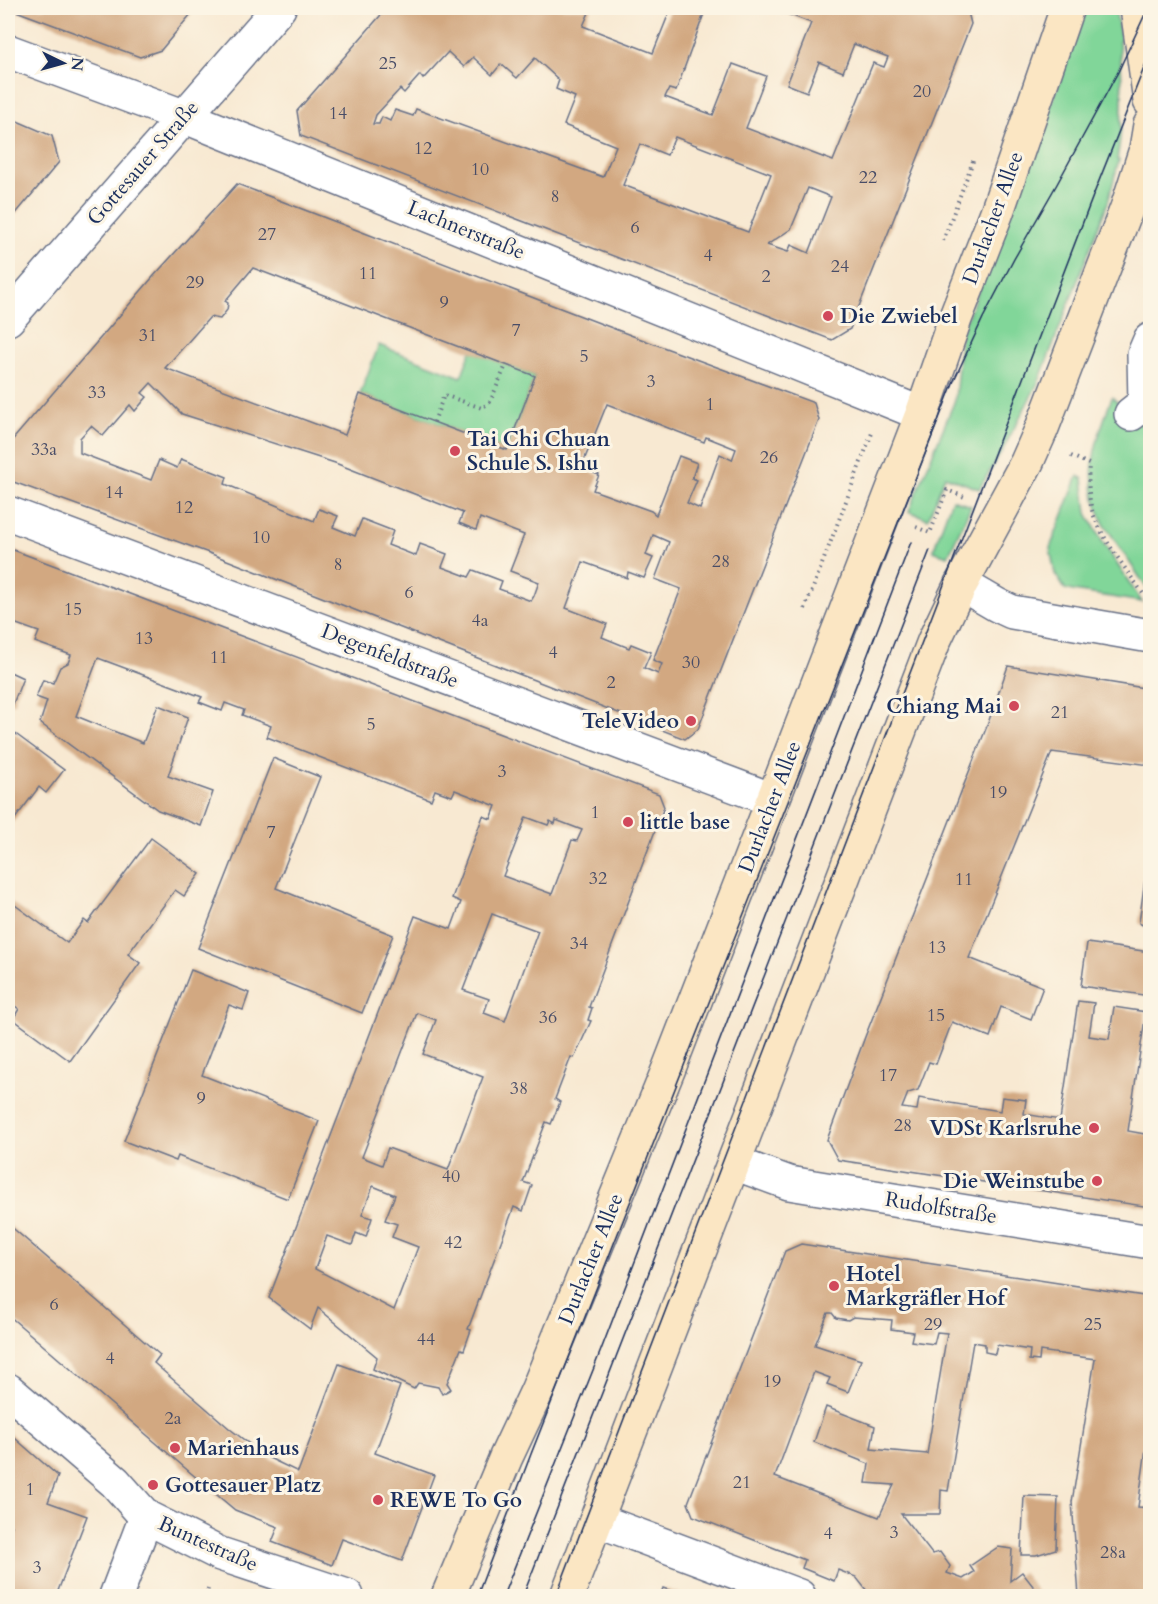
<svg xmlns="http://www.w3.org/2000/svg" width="1158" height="1604" font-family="Cardo,serif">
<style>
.green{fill:#81d699;stroke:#4e827c;stroke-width:1.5}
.building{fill:#d2a881;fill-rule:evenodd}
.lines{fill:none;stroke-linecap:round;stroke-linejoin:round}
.street-casing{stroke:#687087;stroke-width:36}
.secondary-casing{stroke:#687087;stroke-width:36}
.path{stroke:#687087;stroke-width:4;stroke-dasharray:1.5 4.5;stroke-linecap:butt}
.street{stroke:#fff;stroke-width:33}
.secondary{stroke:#fbe6c3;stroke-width:33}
.tram{stroke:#1b2f5e;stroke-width:1.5}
.poi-dot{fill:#d1495b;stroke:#fcf5e5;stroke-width:2}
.labels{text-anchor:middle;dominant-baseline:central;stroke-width:6;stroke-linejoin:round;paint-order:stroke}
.number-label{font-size:18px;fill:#494d67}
.street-label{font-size:21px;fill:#1b2f5e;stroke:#fcf5e5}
.poi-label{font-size:21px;font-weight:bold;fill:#1b2f5e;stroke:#fcf5e5;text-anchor:start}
</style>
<rect width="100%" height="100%" fill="#fcf5e5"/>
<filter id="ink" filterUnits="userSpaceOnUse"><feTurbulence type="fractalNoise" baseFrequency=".0167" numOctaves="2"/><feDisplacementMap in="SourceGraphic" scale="12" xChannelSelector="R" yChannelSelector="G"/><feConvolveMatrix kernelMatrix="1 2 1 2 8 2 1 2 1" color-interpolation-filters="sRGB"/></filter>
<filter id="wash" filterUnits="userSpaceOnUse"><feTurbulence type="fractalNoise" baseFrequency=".008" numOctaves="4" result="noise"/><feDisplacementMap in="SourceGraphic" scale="24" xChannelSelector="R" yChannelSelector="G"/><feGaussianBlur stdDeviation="1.35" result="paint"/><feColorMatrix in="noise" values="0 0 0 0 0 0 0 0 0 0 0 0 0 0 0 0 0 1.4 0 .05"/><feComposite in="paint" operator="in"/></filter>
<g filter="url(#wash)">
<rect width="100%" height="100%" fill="#f8e9d2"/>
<g class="green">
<path d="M 1087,8 L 1115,8 L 1121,40 L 1119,41 C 1123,80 1124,120 1117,160 L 1119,160 L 1108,202 L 1039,381 L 1001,453 L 979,489 L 945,476 L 928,519 L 909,511 L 955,400 L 961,333 L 1019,192 Z"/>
<path d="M 379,345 L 461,377 L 471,351 L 535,376 L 507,450 L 360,394 Z"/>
<path d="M 1112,397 L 1150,433 L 1150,593 L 1104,524 C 1081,476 1096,443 1112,397 Z"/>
<path d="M 1078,476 L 1083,479 L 1087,513 L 1102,541 L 1142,602 L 1073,591 L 1065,589 L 1055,574 L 1050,548 Z"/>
<path d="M 952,499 L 971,506 L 948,556 L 933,551 Z"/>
</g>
<g id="blocks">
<g class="building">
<path d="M 8,8 L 196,8 L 161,50 L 140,57 Z"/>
<path d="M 387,8 L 591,8 L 583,26 L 653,53 L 671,8 L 706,8 L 676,91 L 669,89 L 665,97 L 713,115 L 733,64 L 766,76 L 746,128 L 833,161 L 873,63 L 884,67 L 888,57 L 854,44 L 843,72 L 819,62 L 807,92 L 787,84 L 811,23 L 772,8 L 967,8 L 971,24 L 850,329 L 832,340 L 301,136 L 297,111 ZM 448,52 L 464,67 L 473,57 L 492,75 L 501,64 L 517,78 L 535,58 L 559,80 L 556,89 L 575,97 L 564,125 L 616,146 L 603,177 L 416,109 L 413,116 L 395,110 L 390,121 L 382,117 L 379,124 L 373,124 L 376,115 L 400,89 L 404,93 L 420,75 L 423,79 ZM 675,137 L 771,174 L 748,232 L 623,185 L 640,144 L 667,155 ZM 808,188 L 831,197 L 809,253 L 791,245 L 788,252 L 767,245 L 791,229 Z"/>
<path d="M 8,117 L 52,136 L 59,162 L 8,223 Z"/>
<path d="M 237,184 L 633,336 L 814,403 L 819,420 L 698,729 L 685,739 L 209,553 L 8,480 L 8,445 L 153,277 ZM 253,268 L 535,376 L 507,450 L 360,394 L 345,435 L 165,368 L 210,317 L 220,319 L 227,310 L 228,303 L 225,301 ZM 151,383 L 182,414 L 335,463 L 463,513 L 459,523 L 476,530 L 480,518 L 524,535 L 510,571 L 539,582 L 534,596 L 531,601 L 499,589 L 502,581 L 473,570 L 469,577 L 442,567 L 447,554 L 420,544 L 416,556 L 388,545 L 393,531 L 362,519 L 355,536 L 333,527 L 338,516 L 319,509 L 314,521 L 225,484 L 227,477 L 181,459 L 177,468 L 159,460 L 151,480 L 80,453 L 80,438 L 91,426 L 103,436 L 130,405 L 135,411 L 147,397 L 142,393 ZM 607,404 L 704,442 L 706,437 L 736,449 L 732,460 L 720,454 L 700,509 L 687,503 L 697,480 L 692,478 L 697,463 L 679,456 L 656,515 L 651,511 L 593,490 L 599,475 L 581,468 ZM 653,535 L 669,542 L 655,579 L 681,589 L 653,660 L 662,664 L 658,674 L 644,668 L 651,652 L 631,644 L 629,648 L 602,637 L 607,624 L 566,608 L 583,562 L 627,578 L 628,572 L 644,578 L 653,558 L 646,555 Z"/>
<path d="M 8,548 L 659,794 L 664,807 L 589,1007 L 592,1008 L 588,1020 L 591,1021 L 574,1058 L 571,1057 L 555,1099 L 560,1102 L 551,1124 L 546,1122 L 523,1182 L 532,1185 L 523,1211 L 514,1207 L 468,1329 L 471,1330 L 464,1350 L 461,1349 L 447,1383 L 451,1389 L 442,1394 L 438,1387 L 418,1383 L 414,1389 L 373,1369 L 377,1357 L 318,1308 L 310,1329 L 269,1298 L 415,916 L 451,929 L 461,902 L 452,898 L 483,816 L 491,819 L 496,806 L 455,790 L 452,796 L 435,790 L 431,800 L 267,737 L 271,726 L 242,715 L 244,710 L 225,703 L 222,711 L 199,702 L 202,697 L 98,658 L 76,716 L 143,743 L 158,705 L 188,717 L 168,776 L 213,792 L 201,826 L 158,810 L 40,723 L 47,701 L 36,697 L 43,680 L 53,683 L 60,667 L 68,663 L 71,655 L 35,642 L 39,632 L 8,621 ZM 526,817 L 548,825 L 550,821 L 555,824 L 556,820 L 582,830 L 577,841 L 572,840 L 552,894 L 503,876 ZM 492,914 L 538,931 L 505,1021 L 484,1013 L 489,999 L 463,990 ZM 417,1013 L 436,1020 L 423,1054 L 483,1077 L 448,1170 L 388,1148 L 382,1165 L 362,1157 ZM 373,1186 L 395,1195 L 385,1220 L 397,1224 L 392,1237 L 418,1247 L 394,1310 L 315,1269 L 327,1236 L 352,1245 L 356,1233 L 366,1237 L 372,1218 L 362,1215 Z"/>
<path d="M 1008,666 L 1150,689 L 1150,765 L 1052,752 L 969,958 L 1043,987 L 1031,1019 L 1001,1007 L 990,1037 L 952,1022 L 936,1064 L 929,1062 L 918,1090 L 908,1093 L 902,1108 L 917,1110 L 919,1098 L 1000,1111 L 1002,1097 L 1026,1100 L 1024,1114 L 1060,1120 L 1078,1001 L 1094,1003 L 1089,1036 L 1109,1039 L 1114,1007 L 1146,1012 L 1128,1131 L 1150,1135 L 1150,1207 L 838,1160 L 827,1140 L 865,1037 L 987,726 Z"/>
<path d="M 8,671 L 23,678 L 13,704 L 8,700 Z"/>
<path d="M 13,732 L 64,770 L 46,793 L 39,787 L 8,828 L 8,739 Z"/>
<path d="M 273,758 L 320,777 L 276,888 L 393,935 L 362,1013 L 198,948 Z"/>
<path d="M 151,838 L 200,874 L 184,896 L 175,890 L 128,954 L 140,963 L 70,1061 L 13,1019 L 19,1009 L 8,1001 L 8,900 L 67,943 L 84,920 L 88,923 Z"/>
<path d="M 1149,849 L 1150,849 L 1150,929 L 1139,923 Z"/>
<path d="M 1087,943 L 1150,952 L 1150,996 L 1081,986 Z"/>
<path d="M 191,970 L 249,993 L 243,1010 L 229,1005 L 202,1075 L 319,1121 L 288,1199 L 178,1156 L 176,1161 L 124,1141 Z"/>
<path d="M 8,1224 L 160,1355 L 154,1363 L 230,1429 L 265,1456 L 298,1472 L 339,1364 L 400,1386 L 375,1453 L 434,1475 L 402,1561 L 342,1539 L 332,1565 L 272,1542 L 278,1527 L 235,1510 L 192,1474 L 8,1315 Z"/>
<path d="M 801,1244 L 1150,1297 L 1150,1419 L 1138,1507 L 1150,1508 L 1150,1596 L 1079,1596 L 1072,1502 L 1095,1359 L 1040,1351 L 1039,1361 L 1029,1360 L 1030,1350 L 997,1345 L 995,1354 L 985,1352 L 985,1344 L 973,1342 L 948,1491 L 941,1490 L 940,1514 L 901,1514 L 932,1554 L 940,1552 L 950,1566 L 947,1573 L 963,1579 L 974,1572 L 970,1566 L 998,1547 L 1012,1549 L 1010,1581 L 1022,1572 L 1040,1595 L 1038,1596 L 871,1596 L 856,1577 L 838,1570 L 834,1581 L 802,1568 L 805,1560 L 693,1516 L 688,1503 L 785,1251 ZM 828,1313 L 832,1313 L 836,1318 L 848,1320 L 853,1317 L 892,1320 L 891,1329 L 913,1332 L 911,1341 L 934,1344 L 937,1332 L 947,1333 L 927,1454 L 871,1449 L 875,1426 L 826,1407 L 814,1442 L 869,1464 L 866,1483 L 894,1485 L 879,1517 L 775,1477 L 814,1372 L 830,1378 L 827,1384 L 848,1392 L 861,1360 L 815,1345 Z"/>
<path d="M 8,1432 L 58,1476 L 48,1502 L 87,1516 L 56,1596 L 8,1596 L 8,1537 L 12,1526 L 8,1522 Z"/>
<path d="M 1024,1496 L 1058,1497 L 1056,1549 L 1036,1555 L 1021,1555 Z"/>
<path d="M 663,1588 L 686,1596 L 660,1596 Z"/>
</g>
</g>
</g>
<g filter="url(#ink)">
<use href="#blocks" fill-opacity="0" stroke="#687087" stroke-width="1.5"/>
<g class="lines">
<g class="street-casing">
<g id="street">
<path d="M 8,51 L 183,116 L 922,414"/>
<path d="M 8,319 L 279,8"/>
<path d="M 1131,414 L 1145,403 L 1144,354 L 1150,340"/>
<path d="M 8,513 L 773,800"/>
<path d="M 961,584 L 997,605 L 1012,612 L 1150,636"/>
<path d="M 734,1163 L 789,1183 L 1150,1242"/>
<path d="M 8,1390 L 115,1482 L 146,1517 L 220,1554 L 347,1596"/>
<path d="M 597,1520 L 799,1596"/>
<path d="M 116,1596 L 146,1517"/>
</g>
</g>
<g class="secondary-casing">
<g id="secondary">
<path d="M 1137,8 L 1150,101"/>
<path d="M 448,1596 L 506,1457 L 537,1391 L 669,1068 L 773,800 L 922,414 L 955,319 L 997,212 L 1067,8"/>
<path d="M 567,1596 L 934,641 L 961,584 L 1027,462 L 1042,428 L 1127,208 L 1146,149 L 1150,125"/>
</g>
</g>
<g class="path">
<path d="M 943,241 L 973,161"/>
<path d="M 434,422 L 444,395 L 482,408 L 490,402 L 506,365"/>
<path d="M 1071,456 L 1089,464 C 1088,479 1088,495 1092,510 C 1099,535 1131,576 1147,599"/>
<path d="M 916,527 L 930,533 L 947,490 L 967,498"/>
<path d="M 805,609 L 872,433"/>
<path d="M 206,1596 L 208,1589"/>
</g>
<use href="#street" class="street"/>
<use href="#secondary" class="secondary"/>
<g class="tram">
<path d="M 477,1596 L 531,1454 L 955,378 L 983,318 L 1014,259 L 1057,184 L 1118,72 L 1148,8"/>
<path d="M 503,1596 L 601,1350 L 911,542"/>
<path d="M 523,1596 L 930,550"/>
<path d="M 556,1596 L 1093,196 L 1150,53"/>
</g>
</g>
</g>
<g class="poi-dot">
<circle cx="828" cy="316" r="6"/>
<circle cx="455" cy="451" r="6"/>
<circle cx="1014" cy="706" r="6"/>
<circle cx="691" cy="721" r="6"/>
<circle cx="628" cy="822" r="6"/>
<circle cx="1094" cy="1128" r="6"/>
<circle cx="1097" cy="1181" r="6"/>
<circle cx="834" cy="1286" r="6"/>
<circle cx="175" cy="1448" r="6"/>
<circle cx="153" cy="1485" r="6"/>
<circle cx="378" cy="1500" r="6"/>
</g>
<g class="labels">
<g class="number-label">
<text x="388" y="63">25</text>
<text x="922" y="91">20</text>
<text x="338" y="113">14</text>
<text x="423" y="148">12</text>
<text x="480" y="169">10</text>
<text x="868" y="177">22</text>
<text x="555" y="196">8</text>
<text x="635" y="227">6</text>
<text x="267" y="234">27</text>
<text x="708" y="255">4</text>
<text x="840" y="266">24</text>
<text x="368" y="273">11</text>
<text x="766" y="276">2</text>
<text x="195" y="282">29</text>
<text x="444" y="302">9</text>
<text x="516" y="330">7</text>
<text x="148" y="335">31</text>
<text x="584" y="356">5</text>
<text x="651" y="381">3</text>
<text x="97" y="392">33</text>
<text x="710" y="404">1</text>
<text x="44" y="449">33a</text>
<text x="769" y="457">26</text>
<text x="114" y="492">14</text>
<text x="184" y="507">12</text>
<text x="261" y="537">10</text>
<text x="721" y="561">28</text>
<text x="338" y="564">8</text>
<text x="409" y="592">6</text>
<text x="73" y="609">15</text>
<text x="480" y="620">4a</text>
<text x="144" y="638">13</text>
<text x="553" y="652">4</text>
<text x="219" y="657">11</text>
<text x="691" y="662">30</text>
<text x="611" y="682">2</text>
<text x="1060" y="712">21</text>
<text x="371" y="724">5</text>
<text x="502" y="771">3</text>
<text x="998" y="792">19</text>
<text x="595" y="812">1</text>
<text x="271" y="832">7</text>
<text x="598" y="878">32</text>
<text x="964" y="879">11</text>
<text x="579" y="943">34</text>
<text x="937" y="947">13</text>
<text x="936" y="1015">15</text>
<text x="548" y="1017">36</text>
<text x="888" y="1075">17</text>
<text x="519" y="1088">38</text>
<text x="201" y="1098">9</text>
<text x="903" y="1125">28</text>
<text x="451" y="1176">40</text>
<text x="453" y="1242">42</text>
<text x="54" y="1304">6</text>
<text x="933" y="1324">29</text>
<text x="1093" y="1324">25</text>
<text x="426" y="1339">44</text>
<text x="110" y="1358">4</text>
<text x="772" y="1381">19</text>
<text x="173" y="1418">2a</text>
<text x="742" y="1482">21</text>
<text x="30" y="1489">1</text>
<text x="894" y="1532">3</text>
<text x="828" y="1533">4</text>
<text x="1113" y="1552">28a</text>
<text x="37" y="1567">3</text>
</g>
<g class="street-label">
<text transform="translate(143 163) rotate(-49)">Gottesauer Straße</text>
<text transform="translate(993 218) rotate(-70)">Durlacher Allee</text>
<text transform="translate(466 230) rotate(22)">Lachnerstraße</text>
<text transform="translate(390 656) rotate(21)">Degenfeldstraße</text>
<text transform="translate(770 807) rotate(-69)">Durlacher Allee</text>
<text transform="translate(941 1208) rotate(9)">Rudolfstraße</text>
<text transform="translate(591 1259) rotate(-68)">Durlacher Allee</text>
<text transform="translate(208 1544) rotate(24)">Buntestraße</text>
</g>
<g class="poi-label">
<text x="840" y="316">Die Zwiebel</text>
<text x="467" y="439">Tai Chi Chuan<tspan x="467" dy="24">Schule S. Ishu</tspan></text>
<text x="1002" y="706" text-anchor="end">Chiang Mai</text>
<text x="679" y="721" text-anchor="end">TeleVideo</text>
<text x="640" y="822">little base</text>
<text x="1082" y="1128" text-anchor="end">VDSt Karlsruhe</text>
<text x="1085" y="1181" text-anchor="end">Die Weinstube</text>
<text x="846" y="1274">Hotel<tspan x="846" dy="24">Markgräfler Hof</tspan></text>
<text x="187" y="1448">Marienhaus</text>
<text x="165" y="1485">Gottesauer Platz</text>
<text x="390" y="1500">REWE To Go</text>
</g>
</g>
<rect width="1158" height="1604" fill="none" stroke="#fcf5e5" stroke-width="30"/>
<g transform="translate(63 63) rotate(95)" stroke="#fcf5e5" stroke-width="4.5" paint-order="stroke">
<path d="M0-4.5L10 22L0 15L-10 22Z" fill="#1b2f5e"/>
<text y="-9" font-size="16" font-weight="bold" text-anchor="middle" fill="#1b2f5e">N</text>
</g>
</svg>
